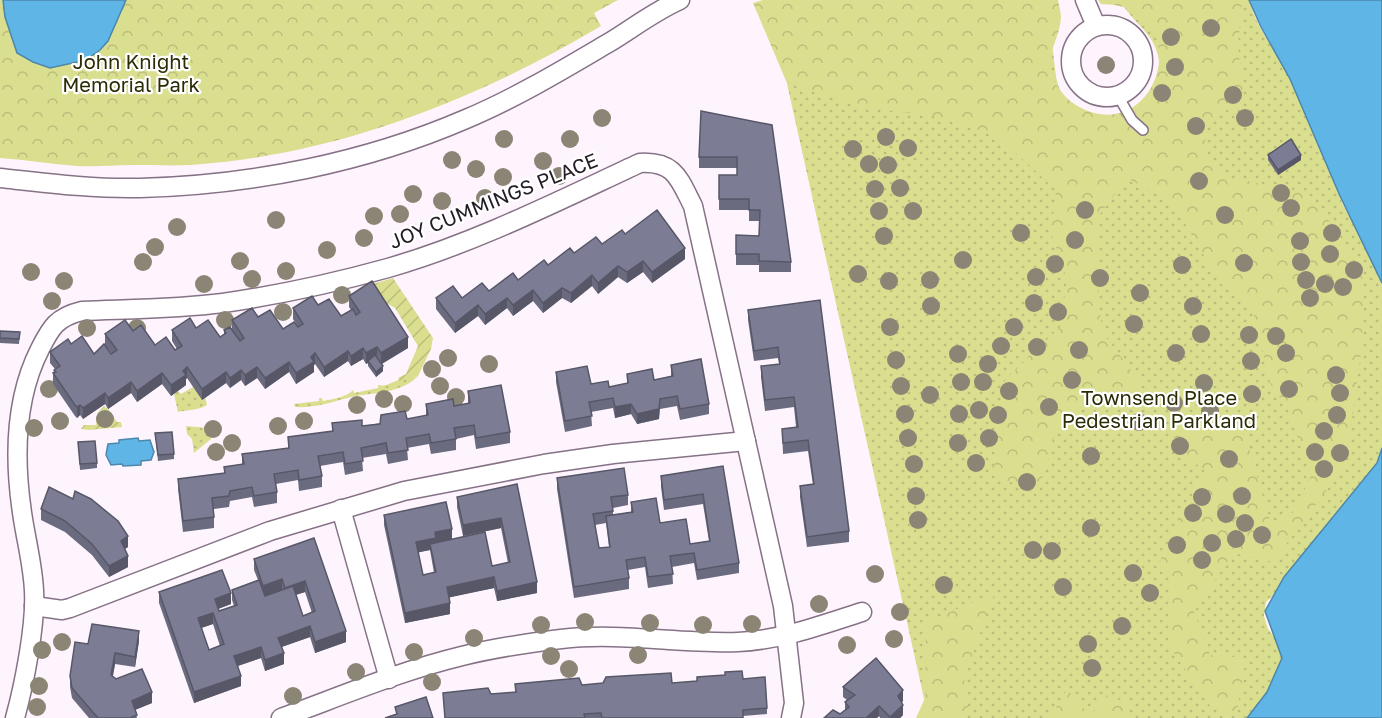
<svg xmlns="http://www.w3.org/2000/svg" width="1382" height="718" font-family="'Golos Text',sans-serif">
<style>
.grass{fill:url(#grass-dots)}
.forest{fill:url(#forest-crowns)}
.garden{fill:url(#garden-furrows)}
.water{fill:#5fb5e5;stroke:#4d87ab;stroke-width:1.5}
.lines{fill:none;stroke-linecap:round;stroke-linejoin:round}
.lane-casing{stroke:#867286;stroke-width:12}
.street-casing{stroke:#867286;stroke-width:21}
.lane{stroke:#fff;stroke-width:9}
.street{stroke:#fff;stroke-width:18}
.tree{fill:#8a8575}
.wall{fill:#6b6b80;fill-rule:evenodd}
.shaded-wall{fill:#575768}
.building{fill:#7c7c95;stroke:#575768;stroke-width:1.5;fill-rule:evenodd}
.labels{text-anchor:middle;dominant-baseline:central;stroke-width:4.5;stroke-linejoin:round;paint-order:stroke}
.park-label{font-size:20px;fill:#2b2b05;stroke:#fff}
.street-label{font-size:20px;fill:#241c24;stroke:#fff}
</style>
<defs>
<pattern id="grass-dots" width="8" height="8" patternUnits="userSpaceOnUse" patternTransform="scale(1.5)"><rect width="8" height="8" fill="#dade8f"/><path d="M2 2h.1M6 6h.1" fill="none" stroke="#bbbe7b" stroke-width="1.8" stroke-linecap="round"/></pattern>
<pattern id="forest-crowns" width="20" height="18" patternUnits="userSpaceOnUse" patternTransform="scale(1.5)"><rect width="20" height="18" fill="#dade8f"/><path d="M2 6a3 3 0 1 1 6 0M12 15a3 3 0 1 1 6 0" fill="none" stroke="#bbbe7b"/></pattern>
<pattern id="garden-furrows" width="10" height="10" patternUnits="userSpaceOnUse" patternTransform="scale(1.5)"><rect width="10" height="10" fill="#dade8f"/><path d="M-1 1l2-2M0 10L10 0M9 11l2-2" fill="none" stroke="#bbbe7b"/></pattern>
</defs>
<rect width="100%" height="100%" fill="#fef4fd"/>
<g class="grass">
<path d="M 798,0 L 1051,42 C 1056,60 1053,80 1063,95 C 1072,108 1090,120 1106,118 C 1112,117 1118,115 1124,113 C 1128,112 1133,112 1137,109 C 1153,95 1164,73 1157,52 C 1151,31 1130,20 1120,0 L 1249,0 C 1254,18 1265,39 1277,53 L 1281,53 L 1336,185 L 1342,203 L 1382,276 L 1382,466 L 1291,579 L 1266,602 L 1264,616 L 1268,629 L 1285,650 L 1269,691 L 1251,718 L 917,718 L 925,703 L 771,12 Z"/>
<path d="M 418,376 C 400,395 370,392 347,398 C 329,403 314,408 295,407 L 294,404 L 319,401 L 319,398 L 322,398 L 323,401 C 333,399 347,397 353,390 L 354,393 L 378,388 L 378,385 C 388,387 393,381 402,379 C 408,377 413,378 418,376 Z"/>
<path d="M 193,387 L 205,397 L 207,405 C 199,410 187,410 178,412 L 174,394 L 178,391 L 181,394 Z"/>
<path d="M 186,426 L 209,428 L 210,432 L 207,434 L 208,436 L 211,436 L 211,439 L 194,453 L 192,439 L 187,434 Z"/>
</g>
<g class="forest">
<path d="M 0,0 L 618,0 L 594,13 L 601,26 C 476,100 337,155 191,165 C 171,166 151,165 132,165 C 114,165 95,167 77,166 C 51,164 26,160 0,158 Z"/>
<path d="M 763,0 L 1058,0 C 1059,6 1061,12 1061,18 C 1059,43 1042,56 1056,84 C 1064,98 1076,107 1091,112 C 1159,133 1190,22 1119,6 C 1113,4 1106,5 1101,4 L 1098,0 L 1242,0 L 1238,45 L 1244,101 L 1207,121 L 1204,157 L 1226,177 L 1304,192 L 1337,230 L 1364,281 L 1362,345 L 1346,464 L 1273,562 L 1233,553 L 1194,612 L 1210,655 L 1246,658 L 1236,717 L 1210,706 L 1168,644 L 1169,576 L 1160,561 L 1205,469 L 1174,453 L 1174,428 L 1199,413 L 1245,434 L 1272,528 L 1295,511 L 1311,475 L 1288,410 L 1270,383 L 1253,311 L 1220,283 L 1173,203 L 1127,178 L 1097,218 L 1097,275 L 1102,332 L 1141,383 L 1123,395 L 1097,396 L 1056,429 L 1038,495 L 992,473 L 1005,380 L 1060,327 L 1067,280 L 1051,232 L 1056,190 L 996,135 L 928,115 L 859,107 L 786,81 L 753,3 Z"/>
<path d="M 995,592 L 964,678 L 968,707 L 966,718 L 916,718 L 925,698 L 926,623 Z"/>
<path d="M 1067,689 L 1090,716 L 1107,695 L 1130,704 L 1128,718 L 1050,718 Z"/>
</g>
<g class="garden">
<path d="M 393,278 L 433,338 L 431,349 L 418,376 L 399,381 L 398,378 L 406,374 L 418,346 L 395,308 L 388,304 L 382,307 L 366,286 Z"/>
<path d="M 104,406 L 108,409 L 117,422 L 121,422 L 122,427 L 89,430 L 81,429 L 84,425 L 96,425 L 97,414 Z"/>
</g>
<g class="water">
<path d="M 3,0 L 126,0 L 108,41 L 100,50 L 86,60 L 50,68 L 33,62 L 17,53 L 5,17 Z"/>
<path d="M 1249,0 L 1382,0 L 1382,283 L 1340,196 L 1290,79 L 1261,27 Z"/>
<path d="M 138,438 L 139,441 L 150,440 L 154,452 L 151,460 L 141,461 L 141,465 L 123,466 L 122,464 L 111,465 L 106,455 L 108,444 L 119,443 L 119,440 Z"/>
<path d="M 1382,448 L 1382,718 L 1247,718 L 1267,692 L 1282,658 L 1265,611 L 1284,577 L 1377,463 Z"/>
</g>
<g class="lines">
<g class="lane-casing">
<path id="lane" d="M 1118,96 L 1132,120 L 1143,130"/>
</g>
<g class="street-casing">
<g id="street">
<path d="M 1085,0 L 1096,26"/>
<circle cx="1107" cy="61" r="36"/>
<path d="M 0,178 C 46,183 93,189 140,188 C 251,185 364,163 466,119 C 516,98 564,69 610,42 C 633,28 655,11 680,0"/>
<path d="M 341,509 L 389,679"/>
<path d="M 34,606 L 62,610 L 70,608 L 270,531 L 404,491 L 544,464 L 613,454 L 746,441"/>
<path d="M 15,718 C 24,685 36,625 34,591 C 33,567 27,544 23,519 C 14,463 14,400 40,349 C 51,327 57,317 82,311 C 129,309 176,309 223,303 C 278,295 334,283 388,268 C 475,243 558,201 640,163 C 675,161 679,179 693,206 L 783,606 L 794,703 L 791,718"/>
<path d="M 281,718 C 341,696 400,671 462,656 C 494,648 528,643 561,639 C 620,632 679,644 738,642 C 781,640 822,625 862,612"/>
</g>
</g>
<use href="#lane" class="lane"/>
<use href="#street" class="street"/>
</g>
<g class="tree">
<circle cx="1211" cy="28" r="9"/>
<circle cx="1171" cy="37" r="9"/>
<circle cx="1106" cy="65" r="9"/>
<circle cx="1175" cy="67" r="9"/>
<circle cx="1162" cy="93" r="9"/>
<circle cx="1233" cy="95" r="9"/>
<circle cx="602" cy="118" r="9"/>
<circle cx="1245" cy="118" r="9"/>
<circle cx="1196" cy="126" r="9"/>
<circle cx="886" cy="137" r="9"/>
<circle cx="504" cy="139" r="9"/>
<circle cx="570" cy="139" r="9"/>
<circle cx="908" cy="148" r="9"/>
<circle cx="853" cy="149" r="9"/>
<circle cx="452" cy="160" r="9"/>
<circle cx="543" cy="161" r="9"/>
<circle cx="869" cy="164" r="9"/>
<circle cx="888" cy="165" r="9"/>
<circle cx="476" cy="169" r="9"/>
<circle cx="559" cy="176" r="9"/>
<circle cx="503" cy="177" r="9"/>
<circle cx="1199" cy="181" r="9"/>
<circle cx="900" cy="188" r="9"/>
<circle cx="875" cy="189" r="9"/>
<circle cx="1281" cy="193" r="9"/>
<circle cx="413" cy="194" r="9"/>
<circle cx="485" cy="198" r="9"/>
<circle cx="442" cy="201" r="9"/>
<circle cx="1291" cy="208" r="9"/>
<circle cx="1085" cy="210" r="9"/>
<circle cx="879" cy="211" r="9"/>
<circle cx="913" cy="211" r="9"/>
<circle cx="400" cy="214" r="9"/>
<circle cx="1225" cy="215" r="9"/>
<circle cx="374" cy="216" r="9"/>
<circle cx="276" cy="220" r="9"/>
<circle cx="177" cy="227" r="9"/>
<circle cx="1021" cy="233" r="9"/>
<circle cx="1332" cy="233" r="9"/>
<circle cx="884" cy="236" r="9"/>
<circle cx="364" cy="238" r="9"/>
<circle cx="1075" cy="240" r="9"/>
<circle cx="1300" cy="241" r="9"/>
<circle cx="155" cy="247" r="9"/>
<circle cx="327" cy="250" r="9"/>
<circle cx="1330" cy="254" r="9"/>
<circle cx="963" cy="260" r="9"/>
<circle cx="240" cy="261" r="9"/>
<circle cx="143" cy="262" r="9"/>
<circle cx="1301" cy="262" r="9"/>
<circle cx="1244" cy="263" r="9"/>
<circle cx="1055" cy="264" r="9"/>
<circle cx="1182" cy="265" r="9"/>
<circle cx="1354" cy="270" r="9"/>
<circle cx="286" cy="271" r="9"/>
<circle cx="31" cy="272" r="9"/>
<circle cx="858" cy="274" r="9"/>
<circle cx="1036" cy="277" r="9"/>
<circle cx="1100" cy="278" r="9"/>
<circle cx="252" cy="279" r="9"/>
<circle cx="930" cy="280" r="9"/>
<circle cx="1306" cy="280" r="9"/>
<circle cx="64" cy="281" r="9"/>
<circle cx="889" cy="281" r="9"/>
<circle cx="204" cy="284" r="9"/>
<circle cx="1325" cy="284" r="9"/>
<circle cx="1343" cy="287" r="9"/>
<circle cx="1140" cy="293" r="9"/>
<circle cx="342" cy="295" r="9"/>
<circle cx="1310" cy="298" r="9"/>
<circle cx="52" cy="301" r="9"/>
<circle cx="1034" cy="303" r="9"/>
<circle cx="931" cy="306" r="9"/>
<circle cx="1193" cy="306" r="9"/>
<circle cx="283" cy="312" r="9"/>
<circle cx="1058" cy="312" r="9"/>
<circle cx="225" cy="320" r="9"/>
<circle cx="1134" cy="324" r="9"/>
<circle cx="890" cy="327" r="9"/>
<circle cx="1014" cy="327" r="9"/>
<circle cx="87" cy="328" r="9"/>
<circle cx="137" cy="328" r="9"/>
<circle cx="1201" cy="334" r="9"/>
<circle cx="1249" cy="335" r="9"/>
<circle cx="1276" cy="336" r="9"/>
<circle cx="1001" cy="346" r="9"/>
<circle cx="1037" cy="347" r="9"/>
<circle cx="1079" cy="350" r="9"/>
<circle cx="1176" cy="353" r="9"/>
<circle cx="1286" cy="353" r="9"/>
<circle cx="958" cy="354" r="9"/>
<circle cx="448" cy="358" r="9"/>
<circle cx="896" cy="360" r="9"/>
<circle cx="1251" cy="361" r="9"/>
<circle cx="489" cy="364" r="9"/>
<circle cx="988" cy="364" r="9"/>
<circle cx="432" cy="369" r="9"/>
<circle cx="1336" cy="375" r="9"/>
<circle cx="1072" cy="380" r="9"/>
<circle cx="961" cy="382" r="9"/>
<circle cx="983" cy="382" r="9"/>
<circle cx="1204" cy="383" r="9"/>
<circle cx="440" cy="386" r="9"/>
<circle cx="901" cy="386" r="9"/>
<circle cx="49" cy="389" r="9"/>
<circle cx="1289" cy="389" r="9"/>
<circle cx="1009" cy="391" r="9"/>
<circle cx="1340" cy="393" r="9"/>
<circle cx="1252" cy="394" r="9"/>
<circle cx="930" cy="395" r="9"/>
<circle cx="456" cy="397" r="9"/>
<circle cx="384" cy="399" r="9"/>
<circle cx="1174" cy="403" r="9"/>
<circle cx="403" cy="404" r="9"/>
<circle cx="357" cy="405" r="9"/>
<circle cx="1049" cy="407" r="9"/>
<circle cx="979" cy="410" r="9"/>
<circle cx="1210" cy="411" r="9"/>
<circle cx="905" cy="414" r="9"/>
<circle cx="959" cy="414" r="9"/>
<circle cx="998" cy="415" r="9"/>
<circle cx="1337" cy="415" r="9"/>
<circle cx="105" cy="419" r="9"/>
<circle cx="60" cy="421" r="9"/>
<circle cx="304" cy="421" r="9"/>
<circle cx="1139" cy="422" r="9"/>
<circle cx="278" cy="426" r="9"/>
<circle cx="34" cy="428" r="9"/>
<circle cx="213" cy="429" r="9"/>
<circle cx="1324" cy="431" r="9"/>
<circle cx="908" cy="438" r="9"/>
<circle cx="989" cy="438" r="9"/>
<circle cx="232" cy="443" r="9"/>
<circle cx="958" cy="443" r="9"/>
<circle cx="1180" cy="446" r="9"/>
<circle cx="216" cy="452" r="9"/>
<circle cx="1315" cy="452" r="9"/>
<circle cx="1340" cy="453" r="9"/>
<circle cx="1091" cy="456" r="9"/>
<circle cx="1229" cy="459" r="9"/>
<circle cx="976" cy="463" r="9"/>
<circle cx="914" cy="464" r="9"/>
<circle cx="1324" cy="469" r="9"/>
<circle cx="1027" cy="482" r="9"/>
<circle cx="916" cy="496" r="9"/>
<circle cx="1242" cy="496" r="9"/>
<circle cx="1202" cy="497" r="9"/>
<circle cx="1193" cy="513" r="9"/>
<circle cx="1226" cy="514" r="9"/>
<circle cx="918" cy="520" r="9"/>
<circle cx="1245" cy="523" r="9"/>
<circle cx="1091" cy="528" r="9"/>
<circle cx="1262" cy="535" r="9"/>
<circle cx="1236" cy="539" r="9"/>
<circle cx="1212" cy="543" r="9"/>
<circle cx="1177" cy="545" r="9"/>
<circle cx="1033" cy="550" r="9"/>
<circle cx="1052" cy="551" r="9"/>
<circle cx="1202" cy="560" r="9"/>
<circle cx="1133" cy="573" r="9"/>
<circle cx="875" cy="574" r="9"/>
<circle cx="944" cy="585" r="9"/>
<circle cx="1063" cy="587" r="9"/>
<circle cx="1150" cy="593" r="9"/>
<circle cx="819" cy="604" r="9"/>
<circle cx="900" cy="612" r="9"/>
<circle cx="585" cy="622" r="9"/>
<circle cx="650" cy="623" r="9"/>
<circle cx="752" cy="624" r="9"/>
<circle cx="541" cy="625" r="9"/>
<circle cx="703" cy="625" r="9"/>
<circle cx="1122" cy="626" r="9"/>
<circle cx="474" cy="638" r="9"/>
<circle cx="894" cy="639" r="9"/>
<circle cx="62" cy="642" r="9"/>
<circle cx="1088" cy="644" r="9"/>
<circle cx="847" cy="645" r="9"/>
<circle cx="42" cy="650" r="9"/>
<circle cx="414" cy="652" r="9"/>
<circle cx="638" cy="655" r="9"/>
<circle cx="551" cy="656" r="9"/>
<circle cx="1092" cy="668" r="9"/>
<circle cx="569" cy="669" r="9"/>
<circle cx="356" cy="672" r="9"/>
<circle cx="432" cy="682" r="9"/>
<circle cx="39" cy="686" r="9"/>
<circle cx="293" cy="696" r="9"/>
<circle cx="37" cy="707" r="9"/>
</g>
<g class="wall">
<path d="M 772,125 L 791,262 L 791,272 L 759,272 L 759,265 L 736,265 L 736,235 L 759,236 L 760,221 L 749,221 L 749,210 L 719,210 L 719,175 L 737,175 L 737,168 L 699,168 L 699,157 Z"/>
<path d="M 1268,155 L 1301,160 L 1278,175 L 1268,160 Z"/>
<path d="M 625,234 L 685,259 L 652,283 L 643,272 L 627,283 L 618,277 L 598,294 L 592,286 L 571,303 L 562,298 L 543,313 L 533,301 L 513,316 L 507,308 L 485,325 L 478,316 L 455,333 L 436,309 L 436,298 L 462,298 L 489,291 L 518,280 L 574,253 L 602,244 Z"/>
<path d="M 349,296 L 408,348 L 382,364 L 383,371 L 376,377 L 368,366 L 368,363 L 366,364 L 363,359 L 351,366 L 348,361 L 324,377 L 315,364 L 314,365 L 314,372 L 296,384 L 289,372 L 265,389 L 257,378 L 245,386 L 241,380 L 230,388 L 226,383 L 202,400 L 187,378 L 186,379 L 186,385 L 171,396 L 162,384 L 137,402 L 131,393 L 108,409 L 105,404 L 83,419 L 80,415 L 77,418 L 75,416 L 53,384 L 53,373 L 55,369 L 50,363 L 50,352 L 71,344 L 94,354 L 112,354 L 105,345 L 105,334 L 133,331 L 155,345 L 175,350 L 177,349 L 172,341 L 172,330 L 196,328 L 220,337 L 224,335 L 224,330 L 232,330 L 232,320 L 258,317 L 283,329 L 298,327 L 293,319 L 293,308 L 318,305 L 341,316 L 351,310 L 349,307 Z"/>
<path d="M 820,300 L 849,531 L 849,542 L 807,547 L 800,497 L 800,486 L 813,485 L 808,451 L 783,454 L 782,429 L 796,427 L 794,407 L 765,411 L 761,377 L 761,366 L 779,364 L 778,358 L 754,361 L 748,320 L 748,310 Z"/>
<path d="M 0,331 L 20,332 L 19,344 L 0,343 Z"/>
<path d="M 671,365 L 709,404 L 709,414 L 680,420 L 677,406 L 660,409 L 659,419 L 637,424 L 631,414 L 615,418 L 613,408 L 591,412 L 592,426 L 565,432 L 556,382 L 556,372 L 591,384 L 609,387 L 627,383 L 627,374 L 654,380 L 671,376 Z"/>
<path d="M 468,391 L 510,432 L 510,443 L 476,449 L 474,435 L 456,439 L 456,450 L 431,454 L 429,444 L 407,448 L 408,460 L 388,464 L 386,454 L 362,458 L 363,471 L 345,475 L 343,462 L 320,466 L 322,476 L 322,487 L 299,491 L 298,480 L 276,484 L 277,492 L 277,503 L 254,507 L 252,497 L 230,501 L 229,507 L 214,509 L 214,528 L 183,532 L 178,489 L 178,479 L 224,473 L 224,467 L 242,464 L 242,454 L 288,449 L 288,437 L 332,432 L 332,423 L 362,426 L 407,419 L 426,416 L 426,404 L 454,406 L 468,403 Z"/>
<path d="M 155,433 L 174,454 L 174,459 L 158,461 Z"/>
<path d="M 78,442 L 97,463 L 97,468 L 80,470 Z"/>
<path d="M 723,466 L 739,563 L 739,573 L 697,580 L 694,563 L 672,567 L 673,584 L 648,588 L 645,567 L 628,570 L 629,578 L 629,589 L 574,598 L 557,489 L 557,478 L 628,495 L 628,505 L 613,508 L 613,515 L 631,512 L 631,502 L 690,544 L 709,541 L 703,504 L 664,510 L 661,487 L 661,476 ZM 606,523 L 609,547 L 599,548 L 595,525 Z"/>
<path d="M 517,484 L 537,593 L 497,601 L 494,588 L 449,597 L 450,614 L 405,623 L 384,525 L 384,515 L 452,539 L 492,566 L 508,563 L 501,528 L 463,536 L 457,507 L 457,497 ZM 430,550 L 434,573 L 423,575 L 418,552 Z"/>
<path d="M 73,499 L 128,547 L 125,549 L 128,567 L 109,577 L 92,555 L 65,532 L 41,520 L 41,509 Z"/>
<path d="M 314,538 L 346,642 L 315,653 L 310,637 L 282,647 L 284,664 L 265,671 L 261,658 L 238,666 L 241,686 L 194,703 L 159,603 L 159,592 L 231,604 L 218,609 L 219,611 L 234,606 L 232,600 L 232,590 L 258,580 L 254,570 L 254,559 ZM 305,592 L 312,613 L 303,616 L 296,595 ZM 213,624 L 220,646 L 209,650 L 201,628 Z"/>
<path d="M 139,641 L 135,667 L 115,664 L 113,676 L 152,703 L 135,710 L 137,718 L 89,718 L 72,698 L 70,687 L 70,676 L 88,644 Z"/>
<path d="M 743,679 L 767,708 L 767,714 L 743,716 L 743,718 L 445,718 L 443,698 L 443,693 L 491,694 L 515,692 L 515,684 L 582,685 L 672,683 Z"/>
<path d="M 843,687 L 903,701 L 902,702 L 903,715 L 900,718 L 880,718 L 879,716 L 877,718 L 824,718 L 840,714 L 845,711 L 845,702 L 847,700 L 843,697 Z"/>
</g>
<g class="shaded-wall">
<path d="M 1301,155 L 1301,160 L 1278,175 L 1278,170 Z"/>
<path d="M 685,248 L 685,259 L 652,283 L 652,272 Z"/>
<path d="M 643,261 L 643,272 L 627,283 L 627,272 Z"/>
<path d="M 618,266 L 618,277 L 598,294 L 598,283 Z"/>
<path d="M 592,275 L 592,286 L 571,303 L 571,293 Z"/>
<path d="M 562,288 L 562,298 L 543,313 L 543,303 Z"/>
<path d="M 533,290 L 533,301 L 513,316 L 513,305 Z"/>
<path d="M 507,298 L 507,308 L 485,325 L 485,314 Z"/>
<path d="M 478,305 L 478,316 L 455,333 L 455,323 Z"/>
<path d="M 408,337 L 408,348 L 381,364 L 381,353 Z"/>
<path d="M 377,347 L 377,357 L 368,361 L 368,363 L 366,364 L 366,353 Z"/>
<path d="M 363,348 L 363,359 L 351,366 L 351,356 Z"/>
<path d="M 348,351 L 348,361 L 324,377 L 324,367 Z"/>
<path d="M 315,353 L 315,364 L 314,365 L 314,372 L 296,384 L 296,373 L 311,357 Z"/>
<path d="M 289,362 L 289,372 L 265,389 L 265,378 Z"/>
<path d="M 383,366 L 383,371 L 376,377 L 376,372 Z"/>
<path d="M 187,367 L 187,378 L 186,379 L 186,385 L 171,396 L 171,385 L 183,371 Z"/>
<path d="M 257,367 L 257,378 L 245,386 L 245,375 Z"/>
<path d="M 241,370 L 241,380 L 230,388 L 230,378 Z"/>
<path d="M 226,372 L 226,383 L 202,400 L 202,389 Z"/>
<path d="M 162,373 L 162,384 L 137,402 L 137,391 Z"/>
<path d="M 131,382 L 131,393 L 108,409 L 108,398 Z"/>
<path d="M 105,393 L 105,404 L 83,419 L 83,408 Z"/>
<path d="M 660,399 L 659,419 L 637,424 L 637,414 Z"/>
<path d="M 631,404 L 631,414 L 615,418 L 615,407 Z"/>
<path d="M 80,405 L 80,415 L 77,418 L 77,407 Z"/>
<path d="M 501,518 L 501,528 L 463,536 L 463,525 Z"/>
<path d="M 452,529 L 452,539 L 430,544 L 430,550 L 416,553 L 416,542 L 435,532 Z"/>
<path d="M 128,536 L 128,547 L 121,551 L 121,541 Z"/>
<path d="M 128,556 L 128,567 L 109,577 L 109,566 Z"/>
<path d="M 494,577 L 494,588 L 447,598 L 447,587 Z"/>
<path d="M 282,579 L 282,590 L 263,597 L 263,586 Z"/>
<path d="M 305,581 L 305,592 L 285,598 L 285,588 Z"/>
<path d="M 537,582 L 537,593 L 497,601 L 497,591 Z"/>
<path d="M 231,593 L 231,604 L 215,610 L 215,599 Z"/>
<path d="M 450,603 L 450,614 L 405,623 L 405,613 Z"/>
<path d="M 213,613 L 213,624 L 198,629 L 198,618 Z"/>
<path d="M 310,626 L 310,637 L 278,648 L 278,638 Z"/>
<path d="M 139,631 L 139,641 L 135,667 L 135,657 Z"/>
<path d="M 346,631 L 346,642 L 315,653 L 315,642 Z"/>
<path d="M 261,647 L 261,658 L 234,667 L 234,656 Z"/>
<path d="M 115,653 L 115,664 L 111,685 L 111,675 Z"/>
<path d="M 284,653 L 284,664 L 265,671 L 265,660 Z"/>
<path d="M 241,676 L 241,686 L 194,703 L 194,692 Z"/>
<path d="M 903,690 L 903,701 L 898,706 L 898,696 Z"/>
<path d="M 152,692 L 152,703 L 132,711 L 132,701 Z"/>
<path d="M 903,705 L 903,715 L 900,718 L 890,718 Z"/>
<path d="M 879,706 L 879,716 L 877,718 L 866,718 Z"/>
</g>
<g class="building">
<path d="M 701,111 L 772,125 L 791,262 L 759,261 L 759,254 L 736,254 L 736,235 L 759,236 L 760,210 L 749,210 L 749,199 L 719,199 L 719,175 L 737,175 L 737,157 L 699,157 Z"/>
<path d="M 1291,139 L 1301,155 L 1278,170 L 1268,155 Z"/>
<path d="M 657,210 L 685,248 L 652,272 L 643,261 L 627,272 L 618,266 L 598,283 L 592,275 L 571,293 L 562,288 L 543,303 L 533,290 L 513,305 L 507,298 L 485,314 L 478,305 L 455,323 L 436,298 L 453,286 L 462,298 L 482,283 L 489,291 L 513,273 L 518,280 L 544,260 L 548,265 L 570,248 L 574,253 L 596,237 L 602,244 L 622,230 L 625,234 Z"/>
<path d="M 372,281 L 408,337 L 381,353 L 377,347 L 366,353 L 363,348 L 351,356 L 348,351 L 324,367 L 315,353 L 311,357 L 314,362 L 296,373 L 289,362 L 265,378 L 257,367 L 245,375 L 241,370 L 230,378 L 226,372 L 202,389 L 187,367 L 183,371 L 186,375 L 171,385 L 162,373 L 137,391 L 131,382 L 108,398 L 105,393 L 83,408 L 80,405 L 77,407 L 75,405 L 53,373 L 56,372 L 54,370 L 60,366 L 50,352 L 68,339 L 71,344 L 82,336 L 94,354 L 104,344 L 111,354 L 117,350 L 105,334 L 125,320 L 133,331 L 141,325 L 155,345 L 166,337 L 175,350 L 182,346 L 172,330 L 190,318 L 196,328 L 208,320 L 220,337 L 226,333 L 224,330 L 230,327 L 240,341 L 244,338 L 232,320 L 252,308 L 258,317 L 270,310 L 283,329 L 294,322 L 298,327 L 303,324 L 293,308 L 312,296 L 318,305 L 329,299 L 341,316 L 353,309 L 356,315 L 360,312 L 349,296 Z"/>
<path d="M 820,300 L 849,531 L 807,537 L 800,486 L 814,484 L 808,440 L 783,443 L 782,429 L 798,427 L 794,397 L 765,400 L 761,366 L 780,364 L 778,347 L 754,351 L 748,310 Z"/>
<path d="M 0,331 L 20,332 L 19,339 L 0,338 Z"/>
<path d="M 375,355 L 383,366 L 376,372 L 368,361 Z"/>
<path d="M 701,359 L 709,404 L 680,409 L 677,396 L 660,399 L 659,409 L 637,414 L 631,404 L 615,407 L 613,398 L 589,402 L 592,416 L 565,421 L 556,372 L 587,366 L 591,384 L 608,381 L 609,387 L 628,383 L 627,374 L 652,369 L 654,380 L 673,376 L 671,365 Z"/>
<path d="M 501,385 L 510,432 L 476,438 L 474,425 L 454,428 L 456,439 L 431,443 L 429,434 L 406,438 L 408,450 L 388,453 L 386,443 L 361,448 L 363,461 L 345,464 L 343,452 L 318,456 L 322,476 L 299,480 L 298,470 L 274,474 L 277,492 L 254,496 L 252,487 L 230,491 L 229,496 L 212,498 L 214,517 L 183,521 L 178,479 L 225,473 L 224,467 L 244,464 L 242,454 L 289,448 L 288,437 L 333,431 L 332,423 L 362,420 L 362,426 L 380,424 L 381,415 L 405,411 L 407,419 L 428,415 L 426,404 L 453,399 L 454,406 L 470,403 L 468,391 Z"/>
<path d="M 172,432 L 174,454 L 158,455 L 155,433 Z"/>
<path d="M 95,441 L 97,463 L 80,464 L 78,442 Z"/>
<path d="M 723,466 L 739,563 L 697,570 L 694,553 L 670,556 L 673,574 L 648,577 L 645,557 L 626,560 L 629,578 L 574,587 L 557,478 L 624,468 L 628,495 L 611,497 L 613,511 L 593,514 L 599,548 L 610,547 L 606,516 L 633,512 L 631,502 L 656,498 L 660,523 L 686,519 L 690,544 L 710,541 L 703,494 L 664,500 L 661,476 Z"/>
<path d="M 517,484 L 537,582 L 497,591 L 494,577 L 447,587 L 450,603 L 405,613 L 384,515 L 446,502 L 452,529 L 435,532 L 436,538 L 416,542 L 423,575 L 436,572 L 430,544 L 485,532 L 492,566 L 510,562 L 501,518 L 463,525 L 457,497 Z"/>
<path d="M 49,487 L 73,499 L 75,491 L 91,499 L 118,521 L 128,536 L 121,541 L 128,556 L 109,566 L 92,544 L 65,521 L 41,509 Z"/>
<path d="M 314,538 L 346,631 L 315,642 L 310,626 L 278,638 L 284,653 L 265,660 L 261,647 L 234,656 L 241,676 L 194,692 L 159,592 L 222,570 L 231,593 L 215,599 L 219,611 L 237,605 L 232,590 L 259,580 L 265,596 L 293,586 L 303,616 L 315,611 L 305,581 L 285,588 L 282,579 L 263,586 L 254,559 ZM 213,613 L 224,644 L 209,650 L 198,618 Z"/>
<path d="M 92,624 L 139,631 L 135,657 L 115,653 L 111,675 L 116,679 L 142,669 L 152,692 L 132,701 L 137,715 L 130,718 L 98,718 L 72,688 L 70,676 L 75,642 L 88,644 Z"/>
<path d="M 876,658 L 903,690 L 898,696 L 903,705 L 890,717 L 879,706 L 866,718 L 824,718 L 833,710 L 840,714 L 849,707 L 845,702 L 855,695 L 843,687 Z"/>
<path d="M 742,671 L 743,679 L 765,677 L 767,708 L 743,710 L 743,718 L 602,718 L 601,713 L 584,714 L 585,718 L 445,718 L 443,693 L 488,688 L 491,694 L 516,692 L 515,684 L 579,678 L 582,685 L 603,683 L 606,677 L 671,673 L 672,683 L 697,681 L 697,677 L 725,675 L 725,672 Z"/>
<path d="M 426,697 L 433,718 L 385,718 L 397,714 L 395,707 Z"/>
</g>
<g class="labels">
<g class="park-label">
<text x="131" y="61">John Knight<tspan x="131" dy="23">Memorial Park</tspan></text>
<text x="1159" y="397">Townsend Place<tspan x="1159" dy="23">Pedestrian Parkland</tspan></text>
</g>
<g class="street-label">
<text transform="translate(493 200) rotate(-22)">JOY CUMMINGS PLACE</text>
</g>
</g>
</svg>
